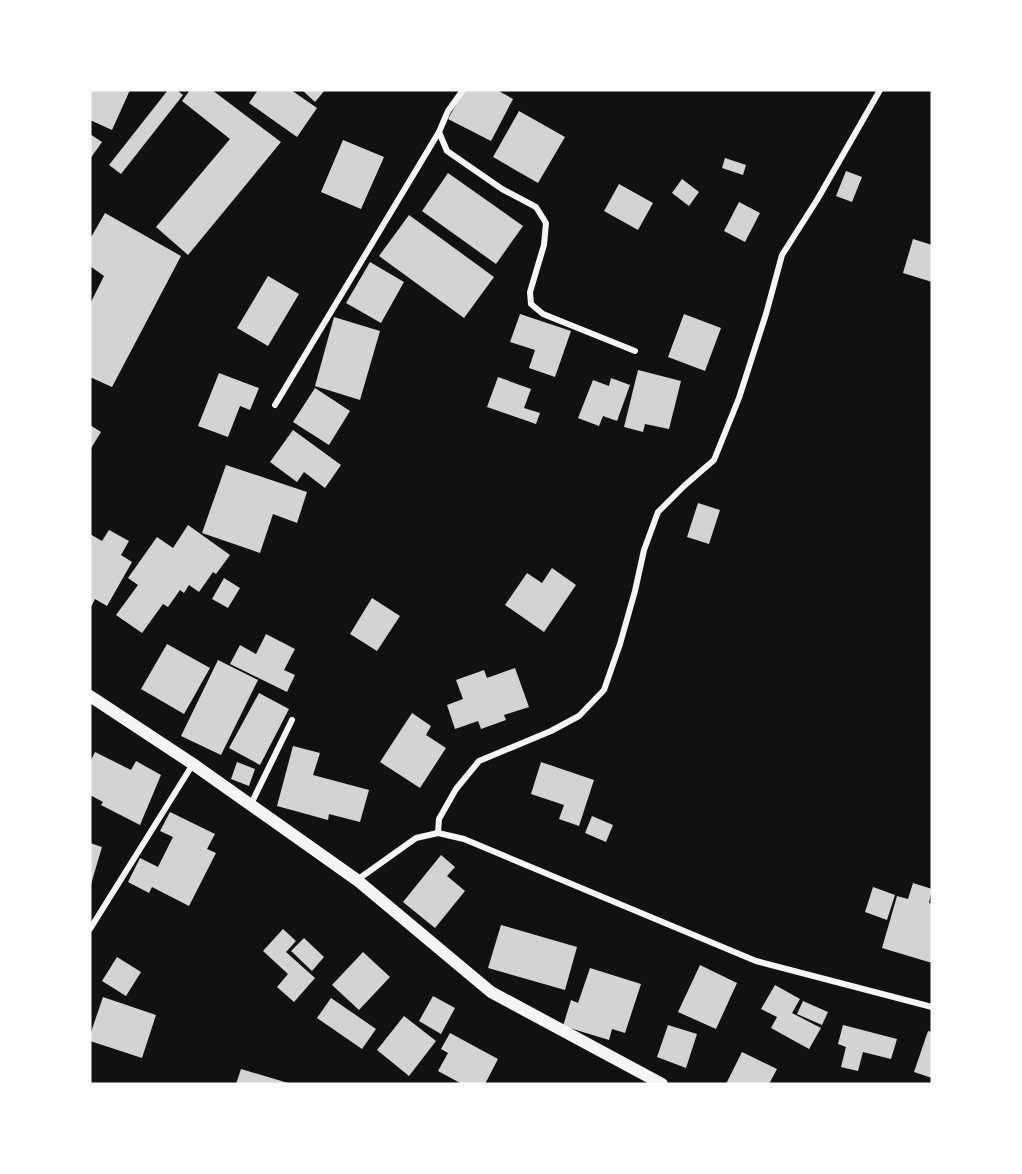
<svg xmlns="http://www.w3.org/2000/svg" width="1022" height="1174" font-family="Arial,sans-serif">
<style>
.building{fill:#d3d3d3}
.lines{fill:none;stroke-linecap:round;stroke-linejoin:round}
.minor{stroke:#f5f5f5;stroke-width:6}
.secondary{stroke:#f5f5f5;stroke-width:12}
</style>
<rect width="100%" height="100%" fill="#111"/>
<g class="building">
<path d="M 90,90 L 130,90 L 112,130 L 90,120 Z"/>
<path d="M 168,90 L 177,90 L 183,95 L 121,174 L 109,165 Z"/>
<path d="M 190,90 L 212,90 L 281,142 L 188,255 L 156,227 L 230,139 L 182,101 Z"/>
<path d="M 258,90 L 291,90 L 317,108 L 297,137 L 249,103 Z"/>
<path d="M 302,90 L 325,90 L 315,102 Z"/>
<path d="M 464,90 L 497,90 L 513,99 L 491,141 L 448,119 Z"/>
<path d="M 519,111 L 565,137 L 538,183 L 493,157 Z"/>
<path d="M 90,134 L 102,142 L 90,159 Z"/>
<path d="M 343,140 L 384,157 L 361,209 L 321,192 Z"/>
<path d="M 725,158 L 746,165 L 743,175 L 722,168 Z"/>
<path d="M 846,171 L 862,177 L 852,202 L 836,196 Z"/>
<path d="M 448,173 L 523,226 L 496,264 L 422,211 Z"/>
<path d="M 682,179 L 699,192 L 689,206 L 672,193 Z"/>
<path d="M 619,184 L 653,203 L 638,230 L 604,211 Z"/>
<path d="M 739,202 L 760,213 L 745,242 L 724,231 Z"/>
<path d="M 105,213 L 181,256 L 112,387 L 90,377 L 90,304 L 104,276 L 90,266 L 90,239 Z"/>
<path d="M 409,215 L 494,277 L 464,318 L 379,256 Z"/>
<path d="M 913,239 L 932,245 L 932,282 L 903,273 Z"/>
<path d="M 370,262 L 404,282 L 381,323 L 346,303 Z"/>
<path d="M 268,276 L 299,294 L 268,346 L 237,328 Z"/>
<path d="M 520,314 L 571,331 L 555,377 L 529,368 L 535,350 L 510,342 Z"/>
<path d="M 684,314 L 721,328 L 705,371 L 668,357 Z"/>
<path d="M 334,317 L 380,331 L 360,400 L 315,386 Z"/>
<path d="M 638,370 L 681,381 L 669,429 L 645,424 L 643,432 L 624,427 Z"/>
<path d="M 219,373 L 259,388 L 250,410 L 240,406 L 228,437 L 198,426 Z"/>
<path d="M 498,377 L 531,389 L 524,408 L 540,413 L 536,424 L 487,407 Z"/>
<path d="M 611,378 L 630,385 L 617,421 L 603,416 L 599,426 L 578,418 L 593,380 L 609,386 Z"/>
<path d="M 315,388 L 350,411 L 329,445 L 293,422 Z"/>
<path d="M 90,425 L 101,432 L 90,450 Z"/>
<path d="M 293,430 L 341,465 L 325,488 L 304,472 L 297,482 L 270,462 Z"/>
<path d="M 226,465 L 307,492 L 297,523 L 273,514 L 260,553 L 202,533 Z"/>
<path d="M 698,503 L 720,510 L 709,544 L 687,537 Z"/>
<path d="M 188,525 L 230,555 L 216,574 L 213,572 L 199,592 L 189,585 L 184,593 L 180,590 L 168,607 L 163,604 L 142,633 L 116,615 L 138,585 L 128,578 L 157,537 L 173,548 Z"/>
<path d="M 109,530 L 129,541 L 121,555 L 132,562 L 107,606 L 95,599 L 90,609 L 90,534 L 102,541 Z"/>
<path d="M 552,568 L 576,585 L 544,632 L 505,605 L 527,573 L 542,583 Z"/>
<path d="M 224,578 L 240,588 L 228,608 L 212,599 Z"/>
<path d="M 372,598 L 400,616 L 377,651 L 350,634 Z"/>
<path d="M 266,634 L 295,649 L 284,670 L 295,675 L 287,692 L 230,664 L 240,645 L 256,654 Z"/>
<path d="M 167,644 L 210,668 L 184,714 L 141,689 Z"/>
<path d="M 218,660 L 258,680 L 221,755 L 181,736 Z"/>
<path d="M 515,668 L 529,707 L 504,715 L 506,720 L 481,729 L 478,721 L 455,729 L 447,705 L 463,699 L 456,680 L 484,670 L 487,678 Z"/>
<path d="M 259,693 L 289,709 L 260,765 L 229,748 Z"/>
<path d="M 412,713 L 431,726 L 426,735 L 446,748 L 420,788 L 380,762 Z"/>
<path d="M 293,746 L 320,753 L 313,775 L 369,790 L 360,822 L 329,814 L 328,820 L 277,806 Z"/>
<path d="M 95,752 L 131,770 L 136,761 L 161,775 L 140,825 L 101,805 L 103,802 L 90,795 L 90,762 Z"/>
<path d="M 237,762 L 255,769 L 249,786 L 231,779 Z"/>
<path d="M 541,762 L 594,780 L 579,826 L 559,819 L 564,805 L 531,794 Z"/>
<path d="M 170,812 L 215,834 L 207,849 L 216,853 L 189,906 L 152,887 L 149,893 L 128,882 L 140,858 L 158,867 L 173,837 L 160,831 Z"/>
<path d="M 592,816 L 613,825 L 606,842 L 585,833 Z"/>
<path d="M 90,843 L 102,847 L 91,884 L 90,884 Z"/>
<path d="M 441,855 L 455,867 L 447,876 L 465,891 L 435,928 L 403,902 Z"/>
<path d="M 913,883 L 932,889 L 929,903 L 932,904 L 932,963 L 882,948 L 897,896 L 908,899 Z"/>
<path d="M 873,887 L 895,895 L 887,920 L 865,912 Z"/>
<path d="M 501,925 L 577,947 L 565,990 L 488,968 Z"/>
<path d="M 283,929 L 296,941 L 286,952 L 315,978 L 294,1002 L 277,987 L 288,974 L 263,951 Z"/>
<path d="M 304,938 L 324,957 L 312,971 L 291,951 Z"/>
<path d="M 363,952 L 390,977 L 359,1010 L 332,985 Z"/>
<path d="M 117,957 L 141,972 L 126,996 L 102,981 Z"/>
<path d="M 700,965 L 737,983 L 716,1029 L 678,1012 Z"/>
<path d="M 590,968 L 641,984 L 625,1033 L 612,1029 L 609,1040 L 563,1026 L 571,1000 L 578,1003 Z"/>
<path d="M 775,985 L 800,999 L 792,1013 L 821,1028 L 809,1049 L 771,1028 L 777,1017 L 761,1009 Z"/>
<path d="M 433,996 L 455,1008 L 441,1034 L 419,1021 Z"/>
<path d="M 103,997 L 156,1015 L 142,1058 L 90,1041 L 90,1035 Z"/>
<path d="M 331,998 L 376,1029 L 362,1049 L 317,1018 Z"/>
<path d="M 803,1001 L 828,1012 L 822,1025 L 797,1014 Z"/>
<path d="M 404,1016 L 436,1041 L 409,1076 L 377,1050 Z"/>
<path d="M 668,1025 L 697,1034 L 686,1068 L 657,1057 Z"/>
<path d="M 843,1025 L 897,1039 L 891,1059 L 863,1052 L 858,1071 L 841,1067 L 846,1047 L 838,1044 Z"/>
<path d="M 928,1031 L 932,1032 L 932,1078 L 914,1072 Z"/>
<path d="M 450,1033 L 498,1059 L 485,1084 L 462,1084 L 438,1071 L 448,1053 L 441,1049 Z"/>
<path d="M 742,1052 L 777,1069 L 769,1084 L 726,1084 Z"/>
<path d="M 241,1069 L 288,1083 L 288,1084 L 236,1084 Z"/>
</g>
<g class="lines">
<g class="minor">
<path d="M 463,90 L 448,111 L 439,132 L 447,151 L 502,189 L 536,207 L 546,223 L 544,245 L 530,292 L 531,304 L 543,314 L 635,351"/>
<path d="M 275,405 L 439,132"/>
<path d="M 251,804 L 292,720"/>
<path d="M 438,833 L 439,819 L 456,789 L 479,761 L 551,731 L 579,716 L 604,690 L 620,644 L 635,591 L 644,550 L 658,512 L 684,486 L 714,460 L 739,398 L 766,314 L 782,255 L 817,200 L 880,90"/>
<path d="M 357,880 L 416,838 L 438,833 L 464,839 L 756,961 L 932,1007"/>
<path d="M 90,929 L 193,764"/>
</g>
<path class="secondary" d="M 90,696 L 193,764 L 357,880 L 491,992 L 662,1084"/>
</g>
<rect width="1022" height="1174" fill="none" stroke="#ffffff" stroke-width="183"/>
</svg>
